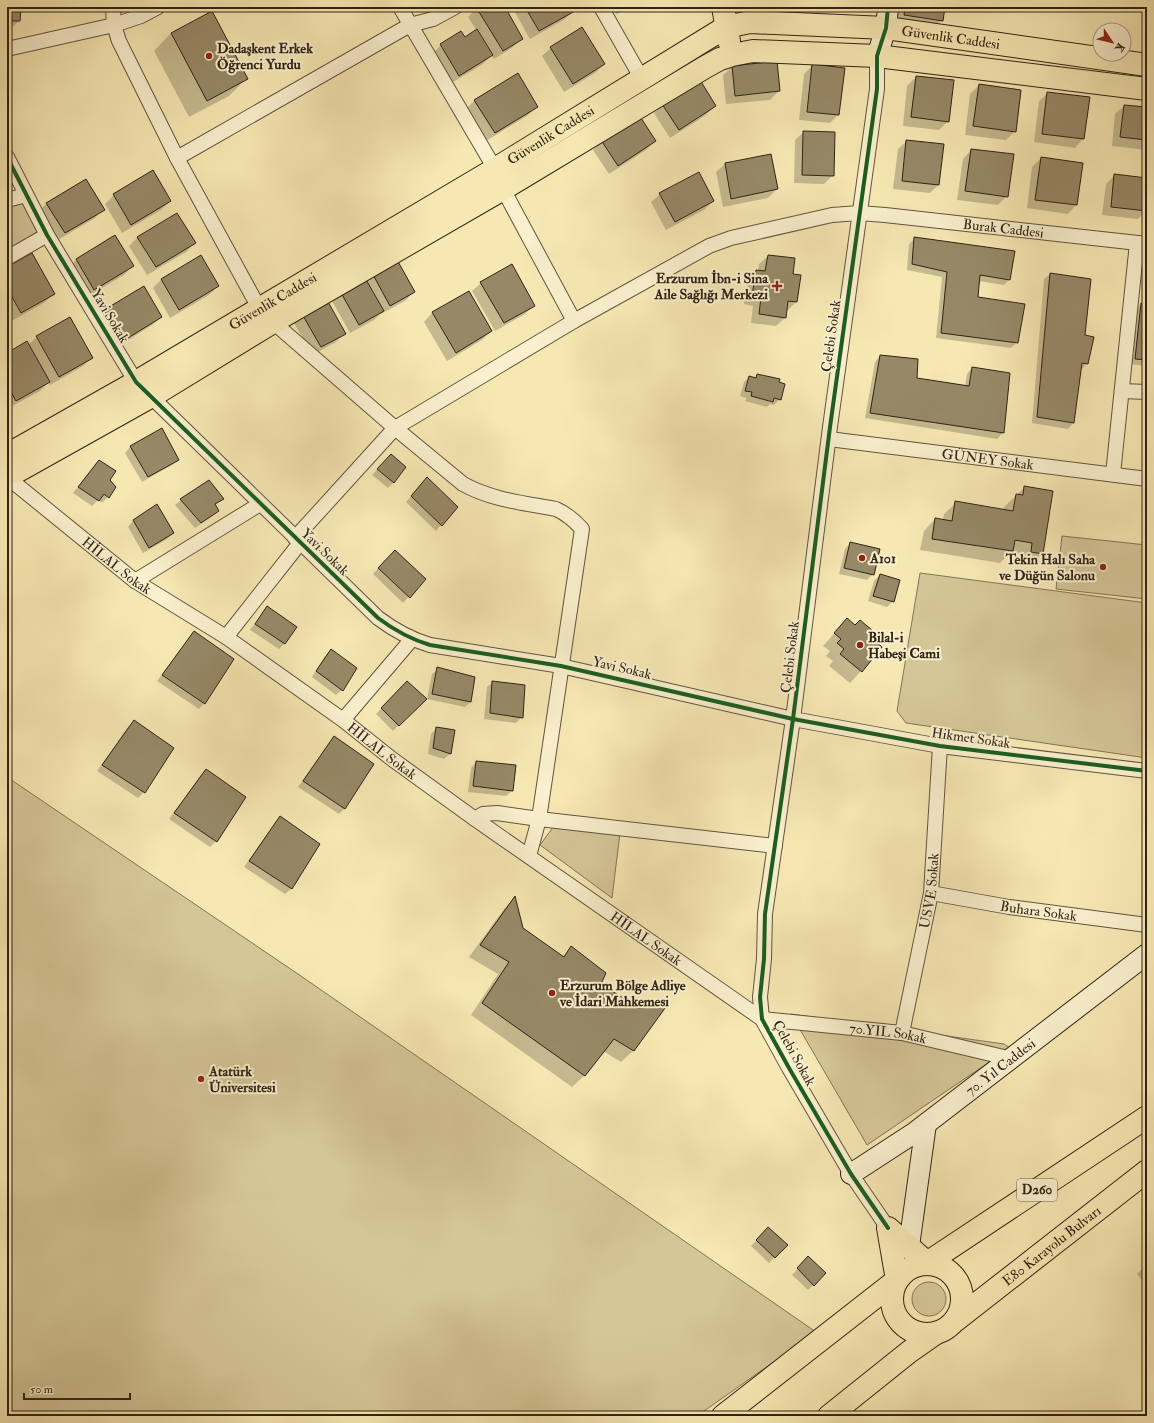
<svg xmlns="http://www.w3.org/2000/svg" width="1154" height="1423" font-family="'IM FELL Double Pica',serif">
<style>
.green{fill:#d5c698;stroke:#827456}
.shadow{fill:#0003}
.building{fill:#978967;stroke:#302214}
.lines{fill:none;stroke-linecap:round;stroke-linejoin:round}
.street-casing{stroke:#62543c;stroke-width:16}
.secondary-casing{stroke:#302214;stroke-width:22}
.primary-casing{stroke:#302214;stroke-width:24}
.highway-casing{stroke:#302214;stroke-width:24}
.street{stroke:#faf0ce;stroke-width:14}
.secondary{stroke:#faf0ce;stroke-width:20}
.primary{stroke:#f7e8b3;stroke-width:22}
.highway{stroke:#f7e8b3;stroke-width:22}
.cycleway-casing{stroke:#faf0ce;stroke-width:6}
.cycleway{stroke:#1b5e20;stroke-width:4}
.poi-dot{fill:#8f2418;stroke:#faf0ce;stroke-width:1.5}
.labels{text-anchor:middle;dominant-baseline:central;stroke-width:4;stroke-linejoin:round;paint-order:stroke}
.shield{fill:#faf0ce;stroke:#6d604c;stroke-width:1}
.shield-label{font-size:13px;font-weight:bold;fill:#302214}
.street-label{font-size:14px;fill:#302214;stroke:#faf0ce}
.poi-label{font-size:14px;font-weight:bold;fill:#302214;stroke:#faf0ce;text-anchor:start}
</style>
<rect width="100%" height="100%" fill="#f7e8b3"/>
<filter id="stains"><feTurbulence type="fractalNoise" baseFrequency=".005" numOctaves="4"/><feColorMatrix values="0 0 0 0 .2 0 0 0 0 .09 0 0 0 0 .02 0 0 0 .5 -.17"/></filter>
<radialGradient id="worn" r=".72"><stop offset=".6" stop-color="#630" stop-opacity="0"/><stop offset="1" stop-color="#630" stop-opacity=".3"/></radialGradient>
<g class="green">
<path d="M 26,195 L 47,235 L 7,258 L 7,200 Z"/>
<path d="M 1062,536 L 1147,545 L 1147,599 L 1056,589 Z"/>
<path d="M 920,573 L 1147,603 L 1147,758 L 906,723 L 897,711 Z"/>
<path d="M 7,777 L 298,974 L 816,1332 L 697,1416 L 7,1416 Z"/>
<path d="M 554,826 L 620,833 L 612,898 L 540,845 Z"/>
<path d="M 791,1014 L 1004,1044 L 1010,1048 L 867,1145 Z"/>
<circle cx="929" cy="1299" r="17"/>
</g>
<g class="shadow">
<path d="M 7,7 L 20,7 L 19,21 L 14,26 L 7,26 Z"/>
<path d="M 478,7 L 503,7 L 522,38 L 513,47 L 494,59 L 491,55 L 483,64 L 450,84 L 432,54 L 441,45 L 465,38 L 477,31 L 468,17 Z"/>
<path d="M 512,7 L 572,7 L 574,10 L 565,19 L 530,39 Z"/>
<path d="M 614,7 L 638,7 L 616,14 Z"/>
<path d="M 653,7 L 664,7 L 653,9 Z"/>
<path d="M 896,7 L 944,7 L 942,20 L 930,32 L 893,26 Z"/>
<path d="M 171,33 L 247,78 L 229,96 L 189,117 L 154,51 Z"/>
<path d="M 551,48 L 604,64 L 595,73 L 564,92 L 542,56 Z"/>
<path d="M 813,65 L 838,115 L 830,123 L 799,120 L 804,74 Z"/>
<path d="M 732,67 L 779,91 L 770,100 L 726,104 L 723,75 Z"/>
<path d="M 916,77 L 948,121 L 939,130 L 903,126 L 907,86 Z"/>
<path d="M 979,85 L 1015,131 L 1006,140 L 965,135 L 970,94 Z"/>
<path d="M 1048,93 L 1089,98 L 1083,139 L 1075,148 L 1034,142 L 1039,101 Z"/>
<path d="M 475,100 L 537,106 L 528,115 L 486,141 L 466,109 Z"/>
<path d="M 663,105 L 715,106 L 706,115 L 670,138 L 654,113 Z"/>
<path d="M 1124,106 L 1147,108 L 1147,150 L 1112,146 L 1115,114 Z"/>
<path d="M 804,132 L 833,175 L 824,184 L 794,183 L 795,140 Z"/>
<path d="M 602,141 L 655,141 L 646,150 L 609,174 L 593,150 Z"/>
<path d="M 907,141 L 938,185 L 930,193 L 893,189 L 898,149 Z"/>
<path d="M 971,150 L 1007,196 L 998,205 L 957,200 L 963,159 Z"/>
<path d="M 770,155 L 777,189 L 768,198 L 723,207 L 716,172 L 725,164 Z"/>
<path d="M 1041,158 L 1076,205 L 1068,214 L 1027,208 L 1032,167 Z"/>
<path d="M 1115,175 L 1147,179 L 1147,210 L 1138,219 L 1102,215 L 1106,184 Z"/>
<path d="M 660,194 L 713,201 L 704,210 L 666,230 L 651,202 Z"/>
<path d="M 114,195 L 170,201 L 161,210 L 122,233 L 105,204 Z"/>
<path d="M 47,203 L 103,209 L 95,218 L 56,241 L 38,212 Z"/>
<path d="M 115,236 L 132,266 L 124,275 L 85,298 L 68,269 L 76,260 Z"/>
<path d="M 138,237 L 194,243 L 186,252 L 147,275 L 129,246 Z"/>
<path d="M 915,238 L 1009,280 L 1004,285 L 978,281 L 977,298 L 1017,342 L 1011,348 L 936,338 L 942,277 L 907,270 L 909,244 Z"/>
<path d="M 768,256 L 792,275 L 796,302 L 787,311 L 786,310 L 785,318 L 776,326 L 751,323 L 753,306 L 744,304 L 748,280 L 756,271 L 758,271 L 759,264 Z"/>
<path d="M 7,268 L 53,294 L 45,302 L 12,321 L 7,312 Z"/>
<path d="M 372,272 L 414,292 L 405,301 L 381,314 L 381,313 L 374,320 L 350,333 L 332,301 L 341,292 Z"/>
<path d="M 1050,274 L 1087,363 L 1082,369 L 1080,369 L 1073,423 L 1068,429 L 1032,423 L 1044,279 Z"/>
<path d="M 161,280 L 218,286 L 209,295 L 170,318 L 153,288 Z"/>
<path d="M 481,283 L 534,305 L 525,314 L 495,331 L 472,291 Z"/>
<path d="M 468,292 L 491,331 L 482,340 L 447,361 L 424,322 L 432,313 Z"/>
<path d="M 1142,304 L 1147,305 L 1147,366 L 1130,364 L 1136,309 Z"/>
<path d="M 105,310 L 161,317 L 152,325 L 114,349 L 96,319 Z"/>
<path d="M 303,314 L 344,333 L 336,342 L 312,355 L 294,323 Z"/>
<path d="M 37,337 L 92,357 L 83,366 L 50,385 L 49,382 L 40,391 L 7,409 L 7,354 L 28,345 Z"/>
<path d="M 880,356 L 916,379 L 965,386 L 967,374 L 972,368 L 1009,374 L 1003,433 L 997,439 L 865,418 L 875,362 Z"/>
<path d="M 758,375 L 780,399 L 774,405 L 770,404 L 767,407 L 745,401 L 747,398 L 740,396 L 744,382 L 749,377 L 754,378 Z"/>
<path d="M 162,429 L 178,460 L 172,465 L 142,482 L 125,453 L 130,447 Z"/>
<path d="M 99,461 L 109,480 L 115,487 L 108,497 L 102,503 L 98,500 L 92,506 L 73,493 Z"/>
<path d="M 385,461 L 394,482 L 388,488 L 372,475 Z"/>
<path d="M 422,484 L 441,525 L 436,531 L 406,502 Z"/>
<path d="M 1025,487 L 1042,553 L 1030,565 L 1019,563 L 1021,554 L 1011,552 L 1000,563 L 920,550 L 924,531 L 935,519 L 943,520 L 944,514 L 956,503 L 1004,510 L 1004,507 Z"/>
<path d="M 222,499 L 215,505 L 218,510 L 212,516 L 195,528 L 175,505 L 181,500 Z"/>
<path d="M 157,506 L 172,533 L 167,539 L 143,553 L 128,527 L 133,521 Z"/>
<path d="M 850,543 L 873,574 L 867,580 L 839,574 L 845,549 Z"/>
<path d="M 389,556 L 424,579 L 403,603 L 373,574 Z"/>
<path d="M 880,575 L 893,601 L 887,607 L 868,601 L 874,581 Z"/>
<path d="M 267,607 L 285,643 L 279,649 L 250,630 Z"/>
<path d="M 847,619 L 874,641 L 861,671 L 850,683 L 829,666 L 833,661 L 826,656 L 830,651 L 823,646 Z"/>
<path d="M 194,632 L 204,703 L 199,709 L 157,681 L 189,638 Z"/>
<path d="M 331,650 L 342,690 L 336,695 L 312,677 L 325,656 Z"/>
<path d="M 438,669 L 470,702 L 465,707 L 427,699 L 432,674 Z"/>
<path d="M 407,682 L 425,699 L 393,731 L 376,714 Z"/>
<path d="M 493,682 L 522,717 L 516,723 L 484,719 L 487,687 Z"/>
<path d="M 134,721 L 144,792 L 138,798 L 97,771 L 128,727 Z"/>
<path d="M 437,728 L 454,731 L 450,754 L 444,759 L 428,754 L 431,734 Z"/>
<path d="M 334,737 L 345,808 L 339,814 L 298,787 L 329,743 Z"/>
<path d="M 476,762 L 512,791 L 506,796 L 468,792 L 471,768 Z"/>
<path d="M 206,770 L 216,841 L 210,847 L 169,819 L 200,776 Z"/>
<path d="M 281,818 L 319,845 L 291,889 L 285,894 L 244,867 L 275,823 Z"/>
<path d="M 515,898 L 522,929 L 562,957 L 571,948 L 599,984 L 639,1009 L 666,1005 L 633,1051 L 621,1062 L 603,1051 L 584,1076 L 572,1087 L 471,1015 L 498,974 L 469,957 L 504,909 Z"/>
<path d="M 768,1228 L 786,1245 L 769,1263 L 751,1246 Z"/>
<path d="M 808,1257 L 825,1273 L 808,1290 L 792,1275 Z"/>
<path d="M 1147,1264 L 1147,1287 L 1137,1274 Z"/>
</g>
<g class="building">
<path d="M 7,7 L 21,7 L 20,21 L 7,21 Z"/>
<path d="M 476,7 L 505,7 L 523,39 L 503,51 Z"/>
<path d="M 525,7 L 573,7 L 575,11 L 539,31 Z"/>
<path d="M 905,7 L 945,7 L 943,21 L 904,15 Z"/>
<path d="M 212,11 L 248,79 L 207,101 L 171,33 Z"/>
<path d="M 582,27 L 605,64 L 573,84 L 550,47 Z"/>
<path d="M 477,29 L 493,55 L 459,76 L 440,44 L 461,31 L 465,37 Z"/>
<path d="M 777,61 L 780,91 L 735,96 L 732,66 Z"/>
<path d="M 812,64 L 845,68 L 839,115 L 807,112 Z"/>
<path d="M 518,73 L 538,107 L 495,133 L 474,100 Z"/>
<path d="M 916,76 L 954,80 L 949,122 L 911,117 Z"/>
<path d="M 700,80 L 716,106 L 679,130 L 662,104 Z"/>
<path d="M 979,84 L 1021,90 L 1016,132 L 973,126 Z"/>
<path d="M 1047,92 L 1090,97 L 1084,139 L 1042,134 Z"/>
<path d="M 1124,105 L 1147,107 L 1147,140 L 1120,137 Z"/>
<path d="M 639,115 L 656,141 L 618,166 L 601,140 Z"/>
<path d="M 803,131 L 835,132 L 834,176 L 802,175 Z"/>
<path d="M 906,140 L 944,144 L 939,185 L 902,181 Z"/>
<path d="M 971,149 L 1014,154 L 1008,197 L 965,191 Z"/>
<path d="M 771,154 L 778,189 L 731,199 L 725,163 Z"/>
<path d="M 1041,157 L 1083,163 L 1077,205 L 1035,200 Z"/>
<path d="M 153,170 L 171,201 L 131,225 L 113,194 Z"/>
<path d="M 699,172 L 714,201 L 675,222 L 659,193 Z"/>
<path d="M 1114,174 L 1147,178 L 1147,211 L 1111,207 Z"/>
<path d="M 86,179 L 105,210 L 65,233 L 46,203 Z"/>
<path d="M 177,213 L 196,243 L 156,267 L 137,237 Z"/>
<path d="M 115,235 L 134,266 L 94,290 L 76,259 Z"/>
<path d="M 914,237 L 1015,251 L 1010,280 L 980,275 L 978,297 L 1025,304 L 1018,343 L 941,333 L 947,272 L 912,264 Z"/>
<path d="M 32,253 L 55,294 L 21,313 L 7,288 L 7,267 Z"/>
<path d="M 201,255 L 219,286 L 179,310 L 161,279 Z"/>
<path d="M 768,255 L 795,258 L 793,274 L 801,275 L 797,302 L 788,301 L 786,318 L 759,314 L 761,297 L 752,296 L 756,270 L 765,271 Z"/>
<path d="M 396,258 L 415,292 L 390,306 L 371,271 Z"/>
<path d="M 512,264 L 535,306 L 504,323 L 480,282 Z"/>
<path d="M 1050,273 L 1091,279 L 1085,335 L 1094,337 L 1088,364 L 1082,363 L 1074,423 L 1037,417 Z"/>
<path d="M 365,278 L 384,311 L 359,325 L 340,291 Z"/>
<path d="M 144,286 L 162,317 L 123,341 L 104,310 Z"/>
<path d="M 469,291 L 492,331 L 456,353 L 432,312 Z"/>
<path d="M 327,300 L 346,334 L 321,347 L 302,314 Z"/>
<path d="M 1141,303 L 1147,304 L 1147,360 L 1135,359 Z"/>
<path d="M 70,317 L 93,358 L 59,377 L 36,336 Z"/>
<path d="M 27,341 L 50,382 L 16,401 L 7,385 L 7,353 Z"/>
<path d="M 880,355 L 918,359 L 917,378 L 969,386 L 972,367 L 1010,373 L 1004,433 L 870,413 Z"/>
<path d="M 757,374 L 780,379 L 779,382 L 785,384 L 781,400 L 774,398 L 773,402 L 751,396 L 752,392 L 745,391 L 749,376 L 756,378 Z"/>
<path d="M 162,428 L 179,460 L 148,477 L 130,446 Z"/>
<path d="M 391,454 L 406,467 L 394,483 L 377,469 Z"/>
<path d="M 99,460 L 116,471 L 110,480 L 116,487 L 109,498 L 104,494 L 99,501 L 78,487 Z"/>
<path d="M 427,477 L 458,507 L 442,526 L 411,496 Z"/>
<path d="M 209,480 L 224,499 L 215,504 L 219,511 L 201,523 L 180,499 Z"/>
<path d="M 1024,486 L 1053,491 L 1043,554 L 1031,552 L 1032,543 L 1015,540 L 1013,551 L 932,539 L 935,518 L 952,521 L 955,501 L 1013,511 L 1016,494 L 1023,495 Z"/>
<path d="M 157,504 L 174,533 L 149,548 L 133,520 Z"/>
<path d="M 850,542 L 880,549 L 874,575 L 844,568 Z"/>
<path d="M 395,550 L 426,579 L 410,598 L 378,568 Z"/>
<path d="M 880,574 L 900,580 L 894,602 L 873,596 Z"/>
<path d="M 267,606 L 297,627 L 285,644 L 255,624 Z"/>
<path d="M 847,618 L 855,625 L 860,620 L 879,636 L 875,641 L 882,647 L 862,672 L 840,654 L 844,649 L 837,643 L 841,639 L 834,633 Z"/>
<path d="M 194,631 L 234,659 L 205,704 L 162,675 Z"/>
<path d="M 331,649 L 357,668 L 343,691 L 316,671 Z"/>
<path d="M 437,667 L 475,677 L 471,702 L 432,694 Z"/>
<path d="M 407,681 L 427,699 L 399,726 L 381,708 Z"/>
<path d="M 492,681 L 525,685 L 523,718 L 490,713 Z"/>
<path d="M 134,720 L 174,748 L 145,793 L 102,765 Z"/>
<path d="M 436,727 L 455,730 L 451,754 L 433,748 Z"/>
<path d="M 334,736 L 374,764 L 345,809 L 303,781 Z"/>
<path d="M 476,761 L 516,765 L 513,791 L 473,786 Z"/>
<path d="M 206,769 L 246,797 L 217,842 L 174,813 Z"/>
<path d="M 280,816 L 320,844 L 292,889 L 249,861 Z"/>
<path d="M 515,896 L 523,928 L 564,957 L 571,946 L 606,973 L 601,984 L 639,1008 L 668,1004 L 634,1051 L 614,1039 L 585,1076 L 482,1003 L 509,962 L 480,945 Z"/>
<path d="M 768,1227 L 788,1245 L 775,1258 L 756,1240 Z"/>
<path d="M 808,1256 L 826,1273 L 814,1286 L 797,1268 Z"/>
</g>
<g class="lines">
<g class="street-casing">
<g id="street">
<path d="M 113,7 L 114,25 L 119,41 L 177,158 L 259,308"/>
<path id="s1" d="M 400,7 L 495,169 L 503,189 L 574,321 L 709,246 L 731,238 L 832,215 L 859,213 L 885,215 L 1147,244"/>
<path d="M 601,7 L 642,79"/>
<path d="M 7,49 L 114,25 L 141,16 L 158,7"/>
<path d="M 877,56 L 877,89 L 830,427 L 793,719 L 765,914 L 764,959 L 760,997 L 762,1019 L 789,1068 L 851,1174 L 888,1228"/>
<path d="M 7,157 L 47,235 L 136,382 L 378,618 C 394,630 410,639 430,645 L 561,666 L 793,719 L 940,746 L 1147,771"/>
<path d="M 177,158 L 410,25 L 433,19 L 455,7"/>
<path d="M 7,200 L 26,195"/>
<path d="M 7,258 L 47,235"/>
<path d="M 273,322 L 395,428 L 463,484 C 492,500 524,503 556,509 C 567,514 574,520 582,529 L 539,819 L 529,856"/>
<path d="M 1122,391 L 1147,392"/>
<path id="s2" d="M 829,439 L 1147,479"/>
<path d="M 1113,474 L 1137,243"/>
<path id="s3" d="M 7,477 L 135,581 L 226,637 L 343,720 L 392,759 L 475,819 L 762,1019 L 902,1033 L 1012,1059"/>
<path d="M 295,538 L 395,428 L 574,321"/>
<path d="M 135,581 L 260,504"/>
<path d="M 226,637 L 300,543"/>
<path d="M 343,720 L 412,639"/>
<path d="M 475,819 L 483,814 L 497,813 L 539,819 L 775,846"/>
<path id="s4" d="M 931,893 L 1009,907 L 1147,925"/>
<path id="s5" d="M 902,1033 L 931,893 L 940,746"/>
</g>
</g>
<g class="secondary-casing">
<g id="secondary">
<path d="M 877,56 L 886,28 L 888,7"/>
<path id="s6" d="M 851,1174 L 914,1133 L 1147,954"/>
<path d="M 909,1246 L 926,1124"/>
</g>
</g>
<g class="primary-casing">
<g id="primary">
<path d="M 723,7 L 729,41"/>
<path id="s7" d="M 7,455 L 136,382 L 495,169 L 726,27 L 750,22 L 886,28 L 1147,65"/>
<path d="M 7,470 L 18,471 L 152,396 L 273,322 L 503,189 L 707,66 L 720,59 L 732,55 L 753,51 L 877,56 L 1147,89"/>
</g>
</g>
<g class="highway-casing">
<g id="highway">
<circle cx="927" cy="1299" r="35"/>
<path id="s8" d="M 956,1320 L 1147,1171"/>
<path d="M 723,1416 L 897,1280 L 888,1228 L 927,1263 L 1147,1117"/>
<path d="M 829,1416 L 909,1352 L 936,1333"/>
</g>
</g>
<use href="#street" class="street"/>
<use href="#secondary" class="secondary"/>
<use href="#primary" class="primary"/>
<use href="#highway" class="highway"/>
<g class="cycleway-casing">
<g id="cycleway">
<path d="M 888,7 L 886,28 L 877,56 L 877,89 L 830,427 L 793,719 L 765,914 L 764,959 L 760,997 L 762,1019 L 789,1068 L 851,1174 L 888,1228"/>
<path d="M 7,157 L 47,235 L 136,382 L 378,618 C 394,630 410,639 430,645 L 561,666 L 793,719 L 940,746 L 1147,771"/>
</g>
</g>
<use href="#cycleway" class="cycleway"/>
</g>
<g class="poi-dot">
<circle cx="209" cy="56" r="4"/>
<path d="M775 280h4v4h4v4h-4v4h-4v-4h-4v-4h4z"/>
<circle cx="862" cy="558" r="4"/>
<circle cx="1103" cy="567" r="4"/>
<circle cx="860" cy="645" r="4"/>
<circle cx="552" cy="993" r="4"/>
<circle cx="201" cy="1079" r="4"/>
</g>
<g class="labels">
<rect class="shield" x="1017" y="1179" width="40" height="22" rx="3"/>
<g class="shield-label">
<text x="1037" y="1190">D260</text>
</g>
<g class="street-label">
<text stroke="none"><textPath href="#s7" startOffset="1063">Güvenlik Caddesi</textPath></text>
<text stroke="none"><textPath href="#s7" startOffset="631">Güvenlik Caddesi</textPath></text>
<text stroke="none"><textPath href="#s1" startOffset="813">Burak Caddesi</textPath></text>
<text stroke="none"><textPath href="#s7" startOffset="307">Güvenlik Caddesi</textPath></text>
<text transform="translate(110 316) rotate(59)">Yavi Sokak</text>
<text transform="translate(831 336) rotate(-82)">Çelebi Sokak</text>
<text stroke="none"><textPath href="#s2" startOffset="160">GÜNEY Sokak</textPath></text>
<text transform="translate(325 552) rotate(44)">Yavi Sokak</text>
<text stroke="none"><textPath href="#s3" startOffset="141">HİLAL Sokak</textPath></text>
<text transform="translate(790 657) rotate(-83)">Çelebi Sokak</text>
<text transform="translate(622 668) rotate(13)">Yavi Sokak</text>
<text transform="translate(971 738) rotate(8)">Hikmet Sokak</text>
<text stroke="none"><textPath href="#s3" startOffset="465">HİLAL Sokak</textPath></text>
<text stroke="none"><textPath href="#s5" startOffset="145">USVE Sokak</textPath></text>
<text stroke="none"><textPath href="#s4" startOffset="109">Buhara Sokak</textPath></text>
<text stroke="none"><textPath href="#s3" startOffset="789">HİLAL Sokak</textPath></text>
<text stroke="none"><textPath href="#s3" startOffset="1057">70.YIL Sokak</textPath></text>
<text transform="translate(794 1053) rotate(61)">Çelebi Sokak</text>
<text stroke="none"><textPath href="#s6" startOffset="184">70. Yıl Caddesi</textPath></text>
<text stroke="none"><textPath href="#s8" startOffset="121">E80 Karayolu Bulvarı</textPath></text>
</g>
<g class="poi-label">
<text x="217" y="48">Dadaşkent Erkek<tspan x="217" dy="16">Öğrenci Yurdu</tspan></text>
<text x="768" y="278" text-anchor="end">Erzurum İbn-i Sina<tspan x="768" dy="16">Aile Sağlığı Merkezi</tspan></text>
<text x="870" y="558">A101</text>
<text x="1095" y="559" text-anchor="end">Tekin Halı Saha<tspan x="1095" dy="16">ve Düğün Salonu</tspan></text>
<text x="868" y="637">Bilal-i<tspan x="868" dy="16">Habeşi Cami</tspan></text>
<text x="560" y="985">Erzurum Bölge Adliye<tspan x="560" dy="16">ve İdari Mahkemesi</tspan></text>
<text x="209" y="1071">Atatürk<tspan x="209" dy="16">Üniversitesi</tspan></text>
</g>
</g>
<rect width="1154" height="1423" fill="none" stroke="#f7e8b3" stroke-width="24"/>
<rect x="8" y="8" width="1138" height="1407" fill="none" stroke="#302214" stroke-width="2"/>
<rect x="12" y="12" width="1130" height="1399" fill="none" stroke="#302214"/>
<g transform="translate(1112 42) rotate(125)"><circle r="19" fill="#faf0ce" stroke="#a99e84"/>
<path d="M0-3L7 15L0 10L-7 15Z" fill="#8f2418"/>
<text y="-6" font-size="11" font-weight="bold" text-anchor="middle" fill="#302214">K</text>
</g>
<path d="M24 1393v6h106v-6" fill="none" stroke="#302214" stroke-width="2"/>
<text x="30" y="1393" font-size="12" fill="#302214" stroke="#faf0ce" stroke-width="3" paint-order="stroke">50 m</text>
<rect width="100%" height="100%" filter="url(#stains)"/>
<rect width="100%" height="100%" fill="url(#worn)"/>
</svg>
